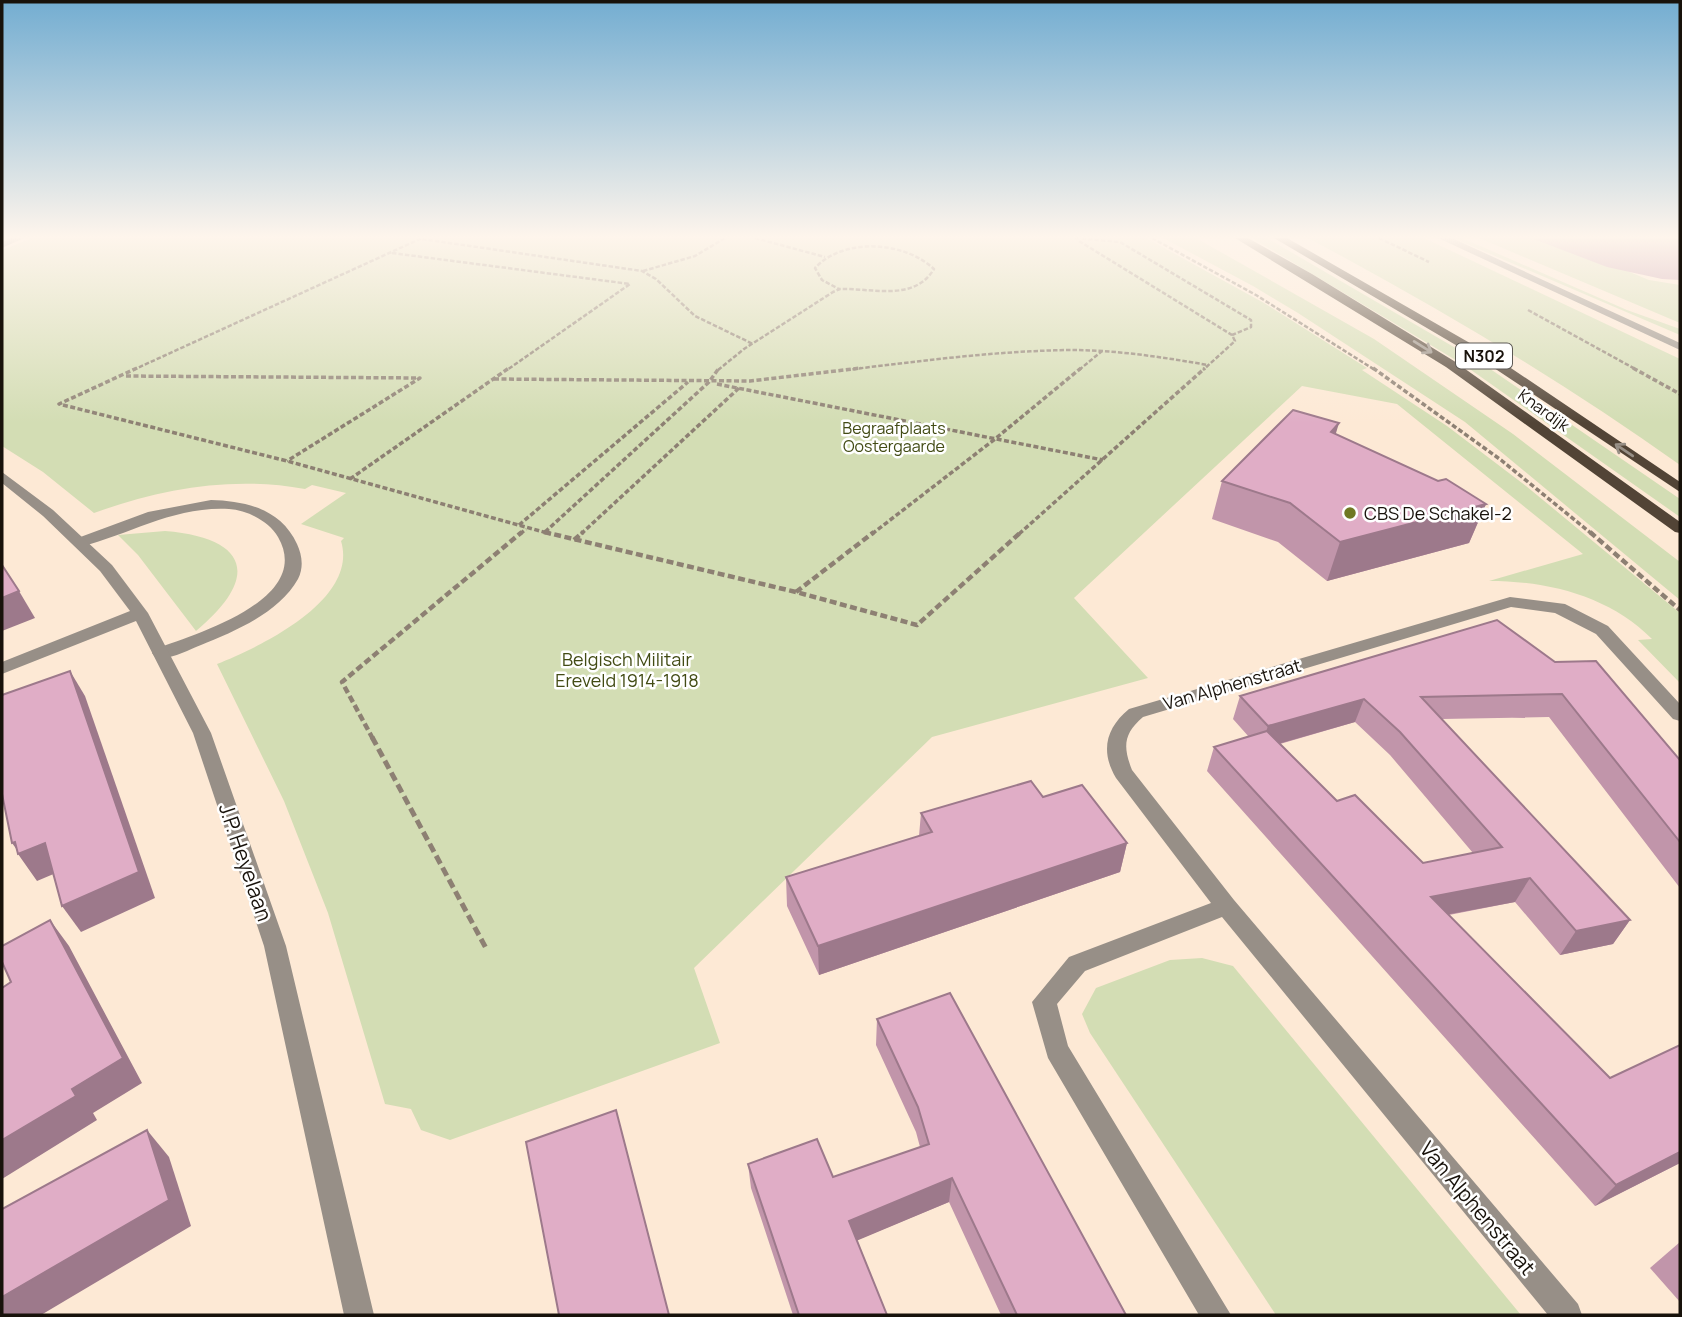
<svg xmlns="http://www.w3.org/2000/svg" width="1682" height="1317" font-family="Manrope,sans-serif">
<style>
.green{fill:#d3ddb4}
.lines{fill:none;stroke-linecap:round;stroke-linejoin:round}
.path-far3{stroke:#8d8073;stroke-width:2.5;stroke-dasharray:4.5 2;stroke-linecap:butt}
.path-far2{stroke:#8d8073;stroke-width:3.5;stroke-dasharray:5 2.5;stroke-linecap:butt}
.path-far1{stroke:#8d8073;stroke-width:4.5;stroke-dasharray:7 3.5;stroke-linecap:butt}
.path{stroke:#8d8073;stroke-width:5;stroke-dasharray:9 4.5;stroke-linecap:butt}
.lane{fill:#978f87;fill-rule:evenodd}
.street{fill:#978f87;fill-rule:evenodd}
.primary{fill:#524436;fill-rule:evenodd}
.wall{fill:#c195aa;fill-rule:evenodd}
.shaded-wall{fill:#9d798b}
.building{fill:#e0adc6;stroke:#9d798b;stroke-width:2}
.oneway{stroke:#978f86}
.poi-dot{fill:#707823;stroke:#fff;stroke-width:2.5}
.labels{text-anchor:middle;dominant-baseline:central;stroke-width:5;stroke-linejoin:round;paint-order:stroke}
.shield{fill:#fff;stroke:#5d5954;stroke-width:2}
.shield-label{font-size:16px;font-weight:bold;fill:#18120b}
.far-street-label{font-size:16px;fill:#18120b;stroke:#fff}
.far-park-label{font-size:16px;fill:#424b14;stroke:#fff}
.poi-label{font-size:18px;fill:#18120b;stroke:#fff;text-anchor:start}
.park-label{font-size:18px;fill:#424b14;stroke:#fff}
.street-label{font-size:18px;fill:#18120b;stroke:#fff}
.near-street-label{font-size:21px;fill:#18120b;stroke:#fff}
</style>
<rect width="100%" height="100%" fill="#fde9d5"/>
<g class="green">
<path d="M 32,238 L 1146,238 L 1264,303 L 1367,368 L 1362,370 L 1447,426 L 1526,486 L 1680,613 L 1680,683 L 1638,640 L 1652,639 C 1609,596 1548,581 1489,581 L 1583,554 L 1397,404 L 1302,386 L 1074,598 L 1148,678 L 932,737 L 694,968 L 720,1043 L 450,1140 L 421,1130 L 411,1109 L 385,1104 L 328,913 L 284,801 L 217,664 C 260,647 359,600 341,541 L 344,538 L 301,524 L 346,493 L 312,485 L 305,489 C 233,476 163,488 94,513 L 43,472 L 2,446 L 2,250 Z"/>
<path d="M 1163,238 L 1196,238 L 1374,339 L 1513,434 L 1680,562 L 1680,600 L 1465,422 L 1298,313 L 1253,286 Z"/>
<path d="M 1252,238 L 1267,238 L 1483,364 L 1680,499 L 1680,517 L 1464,365 Z"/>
<path d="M 1308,238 L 1424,238 L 1680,359 L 1680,465 C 1562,381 1436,306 1308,238 Z"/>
<path d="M 1453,238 L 1462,238 L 1627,310 L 1680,329 L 1680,335 Z"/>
<path d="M 1479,238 L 1547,238 L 1649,280 L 1680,285 L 1680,323 Z"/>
<path d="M 165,531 C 250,538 260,578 196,631 L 138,555 L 118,535 Z"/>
<path d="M 1202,958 L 1233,966 L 1521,1315 L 1276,1315 L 1090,1033 L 1082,1014 L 1096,988 L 1170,960 Z"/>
</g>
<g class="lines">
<g class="path-far3">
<path d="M 755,238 L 825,257"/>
<path d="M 1075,238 L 1120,242 L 1251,320 L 1251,327 L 1232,335 L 1235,341 L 1203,370"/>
<path d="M 1152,238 L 1256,295 L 1375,370"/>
<path d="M 1379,238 L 1429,262"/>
<path d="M 422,239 L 642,271 L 656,279 L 695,316 L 753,344"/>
<path d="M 1079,241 L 1232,335"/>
<path d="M 392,253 L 630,284 L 507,370"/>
<path d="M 643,271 L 695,256 L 725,238"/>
<path d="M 1528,310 L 1637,370"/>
<path d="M 133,370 L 422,238"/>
<path d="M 718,370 L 744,349 L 833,292 L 840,289 C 873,288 914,302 934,269 C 904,241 844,237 815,268 L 822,280 L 839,289"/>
<path d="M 846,370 C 920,361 995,351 1070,350 C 1116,350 1162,357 1208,365"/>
<path d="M 1079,370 L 1102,351"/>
</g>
<g class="path-far2">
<path d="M 137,368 L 59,404 L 287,461 L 551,534"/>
<path d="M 1373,368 L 1501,460 L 1592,534"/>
<path d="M 1633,368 L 1680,394"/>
<path d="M 126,376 L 420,378 L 287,461"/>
<path d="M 494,379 L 750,381 L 861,368"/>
<path d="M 717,384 L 1103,460"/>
<path d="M 350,479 L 509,368"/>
<path d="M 519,525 L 688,382"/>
<path d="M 545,532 L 709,382 L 719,368"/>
<path d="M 520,534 L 526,529"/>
<path d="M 581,534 L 739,388"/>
<path d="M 872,534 L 995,439 L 1081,368"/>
<path d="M 1019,534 L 1205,368"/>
</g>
<g class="path-far1">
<path d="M 544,532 L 796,592 L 917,625 L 1021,532"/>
<path d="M 1590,532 L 1680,610"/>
<path d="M 574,540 L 583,532"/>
<path d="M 796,592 L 874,532"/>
<path d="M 373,739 L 342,682 L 522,532"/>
</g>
<path class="path" d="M 372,737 L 487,950"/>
<path class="lane" d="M 211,500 C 246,501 281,509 297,544 C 302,555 304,567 298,579 C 279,613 235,631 201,645 C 188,650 169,661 155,657 L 152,653 L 155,649 C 197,634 314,599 278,537 C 269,521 247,510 229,509 C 174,506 131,534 80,547 L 72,542 L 75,539 L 148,512 Z"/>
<g class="street">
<path d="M 10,238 L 24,238 L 2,248 L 2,242 Z"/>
<path d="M 1438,238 L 1452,238 L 1680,343 L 1680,350 Z"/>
<path d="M 2,472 L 53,510 L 112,565 L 148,613 L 211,733 L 286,946 L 374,1315 L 344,1315 L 264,946 L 193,733 L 136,621 L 2,674 L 2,662 L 130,611 L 100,571 L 43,516 L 2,483 Z"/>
<path d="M 1510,597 L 1565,604 L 1608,626 L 1680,704 L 1680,721 L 1673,719 L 1596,634 L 1555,613 L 1511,607 L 1143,717 C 1123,734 1123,747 1132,770 L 1234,900 L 1578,1304 L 1582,1315 L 1548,1315 L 1222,917 L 1085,971 L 1057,1004 L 1068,1046 L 1231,1315 L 1199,1315 L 1048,1058 L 1032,1002 L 1069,957 L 1211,903 L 1116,778 C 1100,751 1106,728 1129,709 Z"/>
</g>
<g class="primary">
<path d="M 1235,238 L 1248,238 L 1312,274 L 1454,361 L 1680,522 L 1680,533 L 1675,532 L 1446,367 Z"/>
<path d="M 1274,238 L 1287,238 L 1496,358 L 1680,482 L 1680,492 L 1488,364 Z"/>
</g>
</g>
<g class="wall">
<path d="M 1531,238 L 1680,238 L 1680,280 L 1662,279 L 1607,267 Z"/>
<path d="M 1336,434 L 1486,504 L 1469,543 L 1327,581 L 1278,542 L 1212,519 L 1222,481 Z"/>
<path d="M 1497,620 L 1680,760 L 1680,888 L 1549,717 L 1442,719 L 1630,920 L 1613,944 L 1560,955 L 1515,902 L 1449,915 L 1680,1163 L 1595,1206 L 1207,771 L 1214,747 L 1249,737 L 1233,719 L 1240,696 ZM 1355,722 L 1390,755 L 1473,853 L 1423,863 L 1337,801 L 1280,744 Z"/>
<path d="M 1043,797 L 1127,843 L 1120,872 L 819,975 L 787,906 L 786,877 L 919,836 L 921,813 Z"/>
<path d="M 877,1019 L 1126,1315 L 1001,1315 L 949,1202 L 857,1240 L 887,1315 L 793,1315 L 751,1188 L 748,1164 L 833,1177 L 920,1147 L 916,1132 L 876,1045 Z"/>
<path d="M 1680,1242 L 1680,1302 L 1650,1268 Z"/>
</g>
<g class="shaded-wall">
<path d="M 1339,423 L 1328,460 L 1331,432 Z"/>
<path d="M 1486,504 L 1469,543 L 1327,581 L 1340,542 Z"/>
<path d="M 19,591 L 35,618 L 2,631 L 2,598 Z"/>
<path d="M 70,671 L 85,696 L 155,898 L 81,932 L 62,906 Z"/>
<path d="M 1364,699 L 1355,722 L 1260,749 L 1268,726 Z"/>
<path d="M 15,842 L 45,843 L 63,870 L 37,881 L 18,854 L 20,854 L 12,843 Z"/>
<path d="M 1127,843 L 1120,872 L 819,975 L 818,946 Z"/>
<path d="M 1530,878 L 1515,902 L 1418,920 L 1431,897 Z"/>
<path d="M 50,920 L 69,946 L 142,1083 L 93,1113 L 97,1120 L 2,1179 L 2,1140 L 72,1089 Z"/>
<path d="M 1630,920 L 1613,944 L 1560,955 L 1576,931 Z"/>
<path d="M 147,1130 L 169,1157 L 191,1226 L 41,1315 L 2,1315 L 2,1297 Z"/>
<path d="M 1680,1152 L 1680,1163 L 1595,1206 L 1616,1185 Z"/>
<path d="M 952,1178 L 949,1202 L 849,1244 L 849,1221 Z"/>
</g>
<g class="building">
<path d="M 1293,410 L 1339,423 L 1331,432 L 1438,481 L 1446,479 L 1486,504 L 1340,542 L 1290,503 L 1222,481 Z"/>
<path d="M 2,565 L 19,591 L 2,598 Z"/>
<path d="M 1497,620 L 1555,662 L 1596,661 L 1680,760 L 1680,842 L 1562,694 L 1421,697 L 1630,920 L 1576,931 L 1530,878 L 1431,897 L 1610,1078 L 1680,1045 L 1680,1152 L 1616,1185 L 1214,747 L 1267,731 L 1337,801 L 1355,795 L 1423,863 L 1502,847 L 1400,732 L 1364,699 L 1268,726 L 1240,696 Z"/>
<path d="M 70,671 L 139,872 L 62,906 L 45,843 L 18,854 L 15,842 L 12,843 L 2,794 L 2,695 Z"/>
<path d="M 1031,781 L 1043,797 L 1082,785 L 1127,843 L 818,946 L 786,877 L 932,832 L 921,813 Z"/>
<path d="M 50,920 L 123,1058 L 72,1089 L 76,1096 L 2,1140 L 2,988 L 11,982 L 2,962 L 2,946 Z"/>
<path d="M 950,993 L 1126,1315 L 1017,1315 L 952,1178 L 849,1221 L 887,1315 L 799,1315 L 748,1164 L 817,1139 L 833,1177 L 929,1144 L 918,1107 L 877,1019 Z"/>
<path d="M 616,1110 L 669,1315 L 559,1315 L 526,1142 Z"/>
<path d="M 147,1130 L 169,1200 L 2,1297 L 2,1209 Z"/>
</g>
<defs><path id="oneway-shaft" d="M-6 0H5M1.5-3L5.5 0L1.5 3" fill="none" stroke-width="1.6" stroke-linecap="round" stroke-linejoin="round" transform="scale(1.75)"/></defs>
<g class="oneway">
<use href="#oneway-shaft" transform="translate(1423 347) rotate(32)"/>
<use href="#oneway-shaft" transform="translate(1624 450) rotate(-146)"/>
</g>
<linearGradient id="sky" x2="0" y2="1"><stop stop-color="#73add1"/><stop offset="0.56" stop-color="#fef5ec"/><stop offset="1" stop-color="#fef5ec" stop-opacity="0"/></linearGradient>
<rect width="1682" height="423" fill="url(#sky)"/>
<circle class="poi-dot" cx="1350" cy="513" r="7"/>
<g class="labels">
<rect class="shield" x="1456" y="343.5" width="56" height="25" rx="5"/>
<g class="shield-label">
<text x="1484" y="356">N302</text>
</g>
<g class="far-street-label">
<text transform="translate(1544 410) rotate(36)">Knardijk</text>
</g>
<g class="far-park-label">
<text x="894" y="428">Begraafplaats<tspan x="894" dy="18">Oostergaarde</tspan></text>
</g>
<g class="poi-label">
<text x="1364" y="513">CBS De Schakel-2</text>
</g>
<g class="park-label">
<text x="627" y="659">Belgisch Militair<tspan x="627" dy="21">Ereveld 1914-1918</tspan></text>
</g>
<g class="street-label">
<text transform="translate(1232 684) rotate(-16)">Van Alphenstraat</text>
</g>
<g class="near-street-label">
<text transform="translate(246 862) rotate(71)">J.P. Heyelaan</text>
<text transform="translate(1478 1208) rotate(50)">Van Alphenstraat</text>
</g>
</g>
<rect width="1682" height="1317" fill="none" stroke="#18120b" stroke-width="7"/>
</svg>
